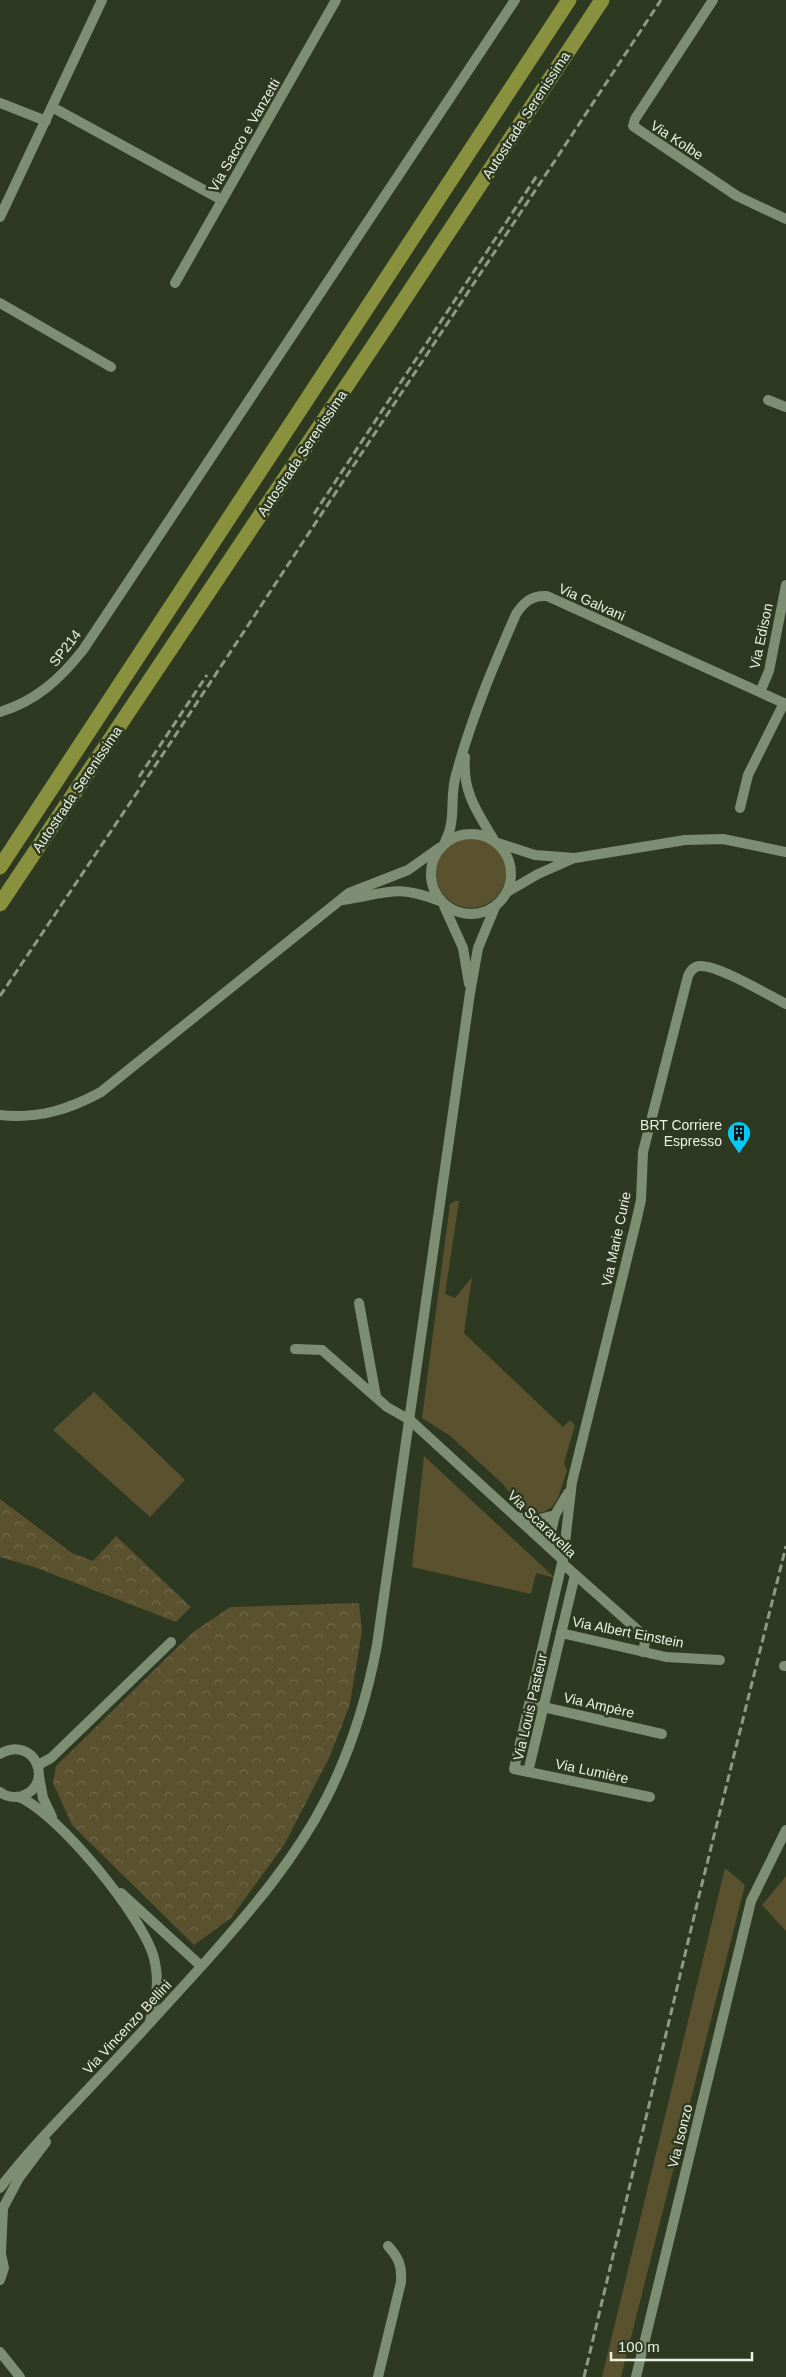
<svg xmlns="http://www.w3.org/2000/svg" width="786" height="2377" font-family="Arial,sans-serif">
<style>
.green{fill:#5a512f}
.forest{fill:url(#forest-crowns)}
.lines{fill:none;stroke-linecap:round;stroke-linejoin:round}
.minor{stroke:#7e8e72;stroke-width:10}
.highway{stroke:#89903e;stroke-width:15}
.rail{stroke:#8f9a86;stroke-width:3;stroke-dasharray:8 4;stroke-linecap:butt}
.labels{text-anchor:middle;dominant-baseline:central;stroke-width:5;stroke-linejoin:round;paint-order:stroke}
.street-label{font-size:14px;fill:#e9f2e2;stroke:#2d3a21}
.poi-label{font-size:14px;fill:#e9f2e2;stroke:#2d3a21;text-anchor:end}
</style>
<defs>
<pattern id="forest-crowns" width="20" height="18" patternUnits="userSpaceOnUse" patternTransform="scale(1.25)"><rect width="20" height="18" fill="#5a512f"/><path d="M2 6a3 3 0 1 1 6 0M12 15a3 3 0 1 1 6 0" fill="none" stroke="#726a4d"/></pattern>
</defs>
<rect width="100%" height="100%" fill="#2d3a21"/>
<g class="green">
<circle cx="471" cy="873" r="35"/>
<path d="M 455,1201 L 459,1201 L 445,1294 L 455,1298 L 472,1277 L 464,1333 L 563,1427 L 570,1420 L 575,1425 L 564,1463 L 567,1471 L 558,1498 L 552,1507 L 544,1512 L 537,1513 L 521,1507 L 503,1484 L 449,1435 L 422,1418 L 450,1204 Z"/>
<path d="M 94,1392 L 185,1480 L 150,1517 L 53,1430 Z"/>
<path d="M 424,1456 L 555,1578 L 536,1573 L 531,1594 L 412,1567 Z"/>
<path d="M 725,1868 L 745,1885 L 621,2377 L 602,2377 Z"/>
<path d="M 786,1876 L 786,1931 L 762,1905 Z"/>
</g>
<g class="forest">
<path d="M 0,1499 L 72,1553 L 93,1561 L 116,1536 L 191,1607 L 176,1622 L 37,1568 L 0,1557 Z"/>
<path d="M 359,1603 L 362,1631 L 350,1704 L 330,1756 L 284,1845 L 231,1918 L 194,1945 L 72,1825 L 53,1783 L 56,1766 L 192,1633 L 230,1607 Z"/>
</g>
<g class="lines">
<g class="minor">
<path d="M 713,0 L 635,119 L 633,126 L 737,196 L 786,219"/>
<path d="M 0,103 L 46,121"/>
<path d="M 52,107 L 222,200"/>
<path d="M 0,217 L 102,0"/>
<path d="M 175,283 L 336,0"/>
<path d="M 0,303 L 111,367"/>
<path d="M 768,400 L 786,407"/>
<path d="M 760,692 L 769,671 L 786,585"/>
<path d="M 0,712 C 36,701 60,679 83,650 L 515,0"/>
<path d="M 465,757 C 462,791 477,812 494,840"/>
<path d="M 740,808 L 748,775 L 784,703"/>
<circle cx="471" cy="874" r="40"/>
<path d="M 445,842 C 457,820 449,798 456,775 C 471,719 493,667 516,614 C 524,602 532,595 547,596 L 786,704"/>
<path d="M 498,843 L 535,855 L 575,858 L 685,840 L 723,839 L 786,852"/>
<path d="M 507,892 L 538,874 L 572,859"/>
<path d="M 343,900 C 387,894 393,883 440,901"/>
<path d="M 444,906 L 463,948 L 469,984"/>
<path d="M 0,1115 C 38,1119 68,1110 101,1092 L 349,893 L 408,870 L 439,848"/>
<path d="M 359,1303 L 376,1397"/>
<path d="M 295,1349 L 322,1350 L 387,1407 L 410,1420 L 563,1560 L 562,1563 L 641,1633 L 645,1642 L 643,1652"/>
<path d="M 517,1517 L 536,1520 L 555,1515 L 568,1493"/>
<path d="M 548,1546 L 555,1515"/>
<path d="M 563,1560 L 572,1482 L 636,1222 L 641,1200 L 643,1152 L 688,976 C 690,971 693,967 699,966 C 717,964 768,995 786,1004"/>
<path d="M 562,1563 L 514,1769 L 650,1797"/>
<path d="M 561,1633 L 666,1657 L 720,1660"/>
<path d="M 784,1666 L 786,1666"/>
<path d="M 539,1706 L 662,1734"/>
<path d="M 0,1754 C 35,1734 55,1785 22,1796 C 15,1798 6,1797 0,1792"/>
<path d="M 38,1765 L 51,1758 L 171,1642"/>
<path d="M 528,1772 L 575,1575"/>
<path d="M 39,1776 L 43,1798 L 52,1817"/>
<path d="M 19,1797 C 58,1813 143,1917 154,1958 C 160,1982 156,1998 150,2021"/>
<path d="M 121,1893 L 201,1966"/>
<path d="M 0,2188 C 28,2151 61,2118 93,2084 C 132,2043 170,2001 208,1959 C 252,1909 296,1858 326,1799 C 351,1750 367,1698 377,1645 L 470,993 L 478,948 L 495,907"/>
<path d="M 0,2249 L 4,2268 L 0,2280"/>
<path d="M 1,2253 L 3,2208 L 19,2178 L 46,2142"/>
<path d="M 0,2352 L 20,2377"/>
<path d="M 378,2377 L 401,2282 C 402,2266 399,2258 388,2246"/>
<path d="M 636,2377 L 751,1901 L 786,1830"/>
</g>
<g class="highway">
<path d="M 0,867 L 569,0"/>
<path d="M 0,904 L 390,321 L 602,0"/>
</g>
<g class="rail">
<path d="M 314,514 L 538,174"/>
<path d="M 139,777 L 207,675"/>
<path d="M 0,996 L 167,748 L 661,0"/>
<path d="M 584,2377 L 698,1900 L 786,1546"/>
</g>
</g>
<defs>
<g id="building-pin" transform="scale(1.25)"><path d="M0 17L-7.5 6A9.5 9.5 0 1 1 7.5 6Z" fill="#03cbf9" stroke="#2d3a21"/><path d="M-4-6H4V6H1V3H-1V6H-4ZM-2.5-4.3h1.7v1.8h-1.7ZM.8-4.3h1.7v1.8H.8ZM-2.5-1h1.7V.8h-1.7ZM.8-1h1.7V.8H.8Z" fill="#111"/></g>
</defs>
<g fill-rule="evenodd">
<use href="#building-pin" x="739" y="1133"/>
</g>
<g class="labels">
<g class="street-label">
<text transform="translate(526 115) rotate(-57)">Autostrada Serenissima</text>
<text transform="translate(244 135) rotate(-60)">Via Sacco e Vanzetti</text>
<text transform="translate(677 140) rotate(33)">Via Kolbe</text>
<text transform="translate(302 453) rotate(-56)">Autostrada Serenissima</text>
<text transform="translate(592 602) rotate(24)">Via Galvani</text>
<text transform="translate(761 636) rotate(-78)">Via Edison</text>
<text transform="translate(65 648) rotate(-52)">SP214</text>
<text transform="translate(77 789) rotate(-56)">Autostrada Serenissima</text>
<text transform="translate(616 1239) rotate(-78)">Via Marie Curie</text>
<text transform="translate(542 1524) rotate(44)">Via Scaravella</text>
<text transform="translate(628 1632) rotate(11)">Via Albert Einstein</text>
<text transform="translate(599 1705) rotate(13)">Via Ampère</text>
<text transform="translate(530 1707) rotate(-77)">Via Louis Pasteur</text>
<text transform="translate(592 1771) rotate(12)">Via Lumière</text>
<text transform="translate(127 2027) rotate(-47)">Via Vincenzo Bellini</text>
<text transform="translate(680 2136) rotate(-76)">Via Isonzo</text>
</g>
<g class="poi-label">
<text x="722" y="1125">BRT Corriere<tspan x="722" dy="16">Espresso</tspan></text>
</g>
</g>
<path d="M611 2352v8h141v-8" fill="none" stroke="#e9f2e2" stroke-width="2.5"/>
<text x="618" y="2352" font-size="15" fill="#e9f2e2" stroke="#2d3a21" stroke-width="4" paint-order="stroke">100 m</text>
</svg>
